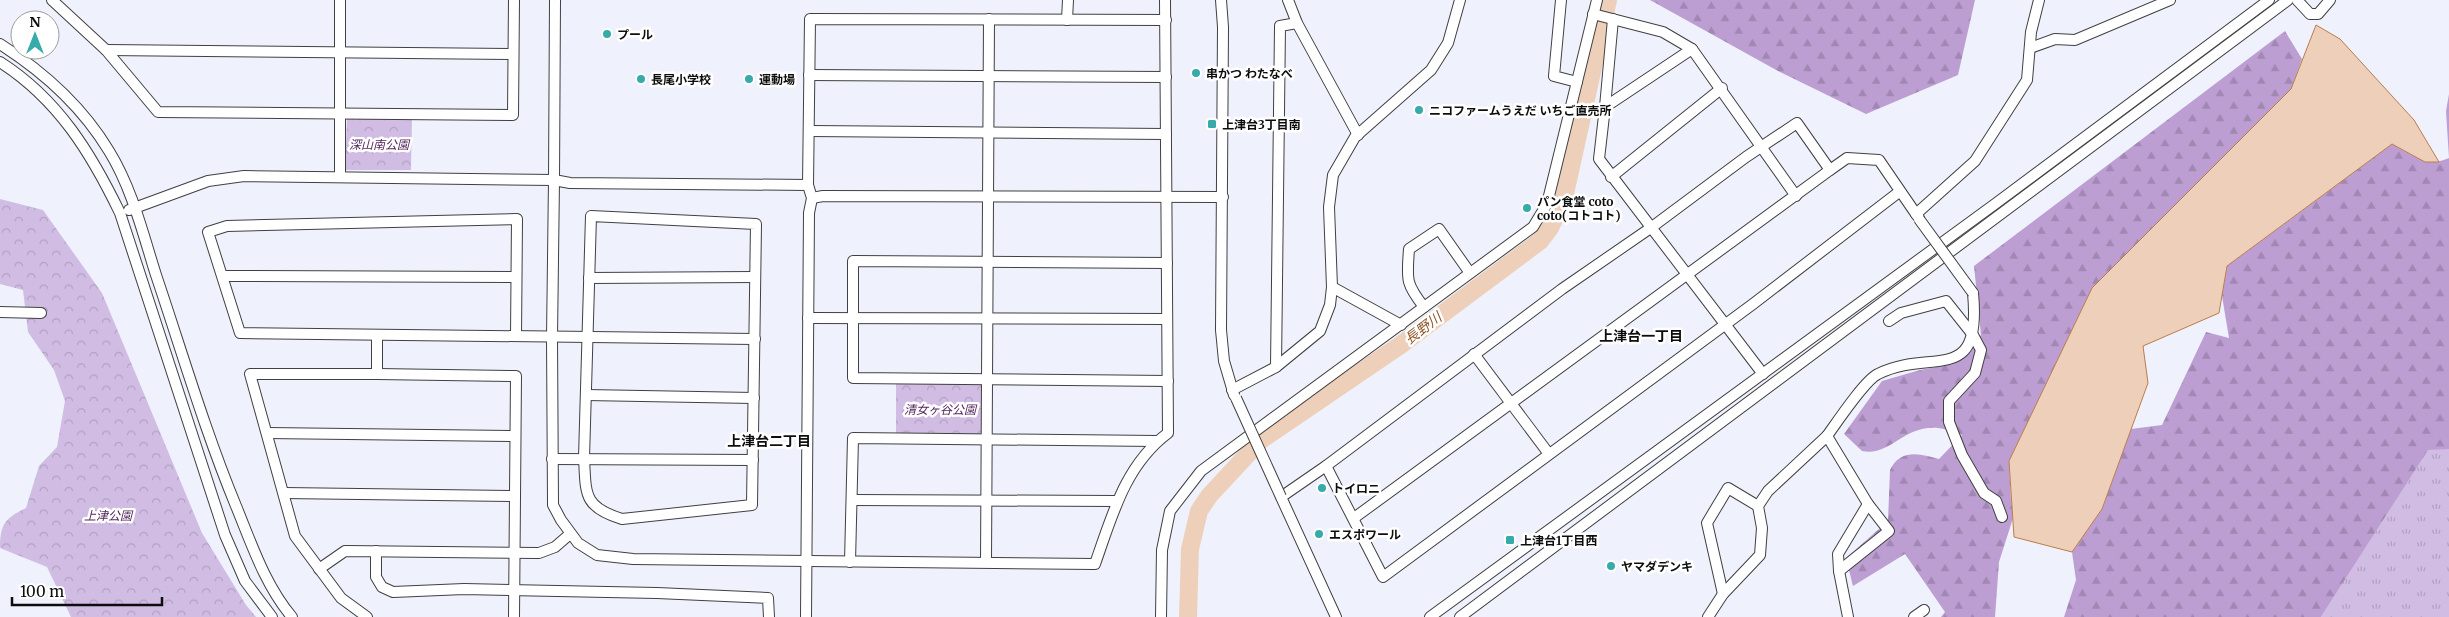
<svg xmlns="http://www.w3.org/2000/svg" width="2449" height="617" font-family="Merriweather,'Noto Sans JP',serif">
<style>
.grass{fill:url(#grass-tufts)}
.forest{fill:url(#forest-firs)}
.park{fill:url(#park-crowns)}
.water{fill:#eed0ba;stroke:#bb7c4b}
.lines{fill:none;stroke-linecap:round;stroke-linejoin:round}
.river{stroke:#eed0ba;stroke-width:18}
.minor-casing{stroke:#404040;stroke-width:12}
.minor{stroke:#fff;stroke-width:10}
.minor-bridge-casing{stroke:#404040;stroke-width:12;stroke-linecap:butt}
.minor-bridge{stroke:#fff;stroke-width:10}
.poi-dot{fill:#37abaa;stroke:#fff;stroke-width:2}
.labels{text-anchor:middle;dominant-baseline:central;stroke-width:5;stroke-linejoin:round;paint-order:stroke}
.poi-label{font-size:12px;font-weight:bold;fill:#0d0d0d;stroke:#fff;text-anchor:start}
.park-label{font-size:12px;font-style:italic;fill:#53265c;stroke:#fff}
.water-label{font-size:14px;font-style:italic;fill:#8e5827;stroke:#fff}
.neighbourhood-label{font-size:14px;font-weight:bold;fill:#0d0d0d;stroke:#fff}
</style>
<defs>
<pattern id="grass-tufts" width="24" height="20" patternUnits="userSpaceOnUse" patternTransform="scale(1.25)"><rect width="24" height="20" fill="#d1bde3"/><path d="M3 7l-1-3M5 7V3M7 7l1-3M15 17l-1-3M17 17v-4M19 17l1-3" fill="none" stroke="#b2a1c2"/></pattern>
<pattern id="forest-firs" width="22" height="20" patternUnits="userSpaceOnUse" patternTransform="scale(1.25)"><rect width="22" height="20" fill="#bd9ed2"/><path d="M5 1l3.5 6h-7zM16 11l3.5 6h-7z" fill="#a187b3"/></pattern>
<pattern id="park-crowns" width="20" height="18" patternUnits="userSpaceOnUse" patternTransform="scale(1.25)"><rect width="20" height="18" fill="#d1bde3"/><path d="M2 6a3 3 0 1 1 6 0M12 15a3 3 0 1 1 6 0" fill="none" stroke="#b2a1c2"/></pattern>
</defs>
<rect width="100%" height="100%" fill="#eff1fd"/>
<path class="grass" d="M 2428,449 L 2449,449 L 2449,617 L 2321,617 Z"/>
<g class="forest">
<path d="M 1650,0 L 1975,0 L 1958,75 L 1866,114 L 1778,71 Z"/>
<path d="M 2285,31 L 2302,59 L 2291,89 L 2092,289 L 2009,461 L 2011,501 L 2014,515 L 1999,562 L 1995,617 L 1941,617 L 1945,612 L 1905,554 L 1853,586 L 1846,558 L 1888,521 L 1890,470 C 1900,449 1919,453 1939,459 L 1962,435 C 1908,410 1896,458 1862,451 L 1844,434 L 1882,381 L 1920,370 L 1953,364 L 1981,335 L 1974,266 Z"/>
<path d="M 2449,94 L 2449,449 L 2428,450 L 2321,617 L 2064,617 L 2076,580 L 2072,552 L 2102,509 L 2131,429 L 2162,425 L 2206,332 L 2229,338 L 2222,296 L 2227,266 L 2392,144 C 2411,154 2427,168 2449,158 L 2446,111 Z"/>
</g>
<g class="park">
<path d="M 347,118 L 412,118 L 411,170 L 345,170 Z"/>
<path d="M 0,199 L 43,210 L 102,293 L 202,533 L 246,605 L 256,617 L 71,617 L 47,567 L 0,548 C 0,523 6,518 26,508 L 39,466 L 57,447 L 65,401 L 54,370 L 28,332 L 23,290 L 0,284 Z"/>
<path d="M 896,382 L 985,383 L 984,436 L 896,434 Z"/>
</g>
<path class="water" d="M 2316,25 L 2340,39 L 2414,120 L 2439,162 L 2425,162 L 2392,144 L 2227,266 L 2219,313 L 2143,346 L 2148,383 L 2102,509 L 2072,552 L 2014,537 L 2009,461 L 2092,288 L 2291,89 Z"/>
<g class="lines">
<path class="river" d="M 1188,617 L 1190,549 L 1199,511 L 1209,496 L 1261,440 L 1402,344 L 1540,241 L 1550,228 L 1564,198 L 1608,0"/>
<g class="minor-casing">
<g id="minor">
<path d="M 52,0 L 106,50 L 158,112 L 513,115 L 514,0"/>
<path d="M 1221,0 L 1223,27 L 1221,330 L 1224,361 L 1234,395"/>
<path d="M 1288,0 L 1297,23 L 1358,135"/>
<path d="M 1561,0 L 1554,76 L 1577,82"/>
<path d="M 2297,0 L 2310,14 L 2318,14 L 2330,0"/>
<path d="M 1593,14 L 1663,32 L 1692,49 L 1796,196"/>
<path d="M 1067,20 L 1068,0"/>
<path d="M 0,44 C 44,72 82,106 109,151 C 132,188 143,234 156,275 C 182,352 205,431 236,506 C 252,545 265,585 292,617"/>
<path d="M 2030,48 L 2055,39 L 2075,40 L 2170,0"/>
<path d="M 1692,49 L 1605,107 L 1599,159 L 1763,374"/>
<path d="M 106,50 L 513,54"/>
<path d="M 0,62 C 58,99 91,153 120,213 L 225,535 L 245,581 L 272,617"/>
<path d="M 809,75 L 1166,77"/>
<path d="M 1605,107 L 1613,19"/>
<path d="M 810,131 L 1166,134"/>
<path d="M 340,177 L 340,0"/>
<path d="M 1611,177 L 1722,88"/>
<path d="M 808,185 L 570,183 L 554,180 L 552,338 L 553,505 L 561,520 L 578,543 L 597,555 L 633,559 L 1095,564 C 1112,516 1125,465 1168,433 L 1165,0"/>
<path d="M 1899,192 L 1753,304 L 1383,577 L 1326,466 L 1562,289 L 1652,227 L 1746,157 L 1797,123 L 1830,170 L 1847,158 L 1879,160 L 1916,214"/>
<path d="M 812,198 L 823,196 L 1223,197"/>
<path d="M 129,210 L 208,181 L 244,176 L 554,180 L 555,0"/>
<path d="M 591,216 L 756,224 L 752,505 L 622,519 C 583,507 586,494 584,458 Z"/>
<path d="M 1919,218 L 1916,214 L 1975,161 L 2027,80 L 2031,32 L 2039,0"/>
<path d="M 1167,263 L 853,261 L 853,378 L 1168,381"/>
<path d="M 223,276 L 516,277"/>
<path d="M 589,278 L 755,277"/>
<path d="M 1332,287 L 1401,325"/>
<path d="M 1424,307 C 1405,283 1407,279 1409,249 L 1439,229 L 1470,273"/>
<path d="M 0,312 L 41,313"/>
<path d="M 808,318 L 1167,319"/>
<path d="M 1889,321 L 1901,313 L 1946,301 L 1973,335 L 1981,350 L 1975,373 L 1949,401 L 1949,422 L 1962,455 L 1984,493 L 1996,501 L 2002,517"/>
<path d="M 516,336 L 517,219 L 227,226 L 208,232 L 240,333 L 755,339"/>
<path d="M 1474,354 L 1549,454"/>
<path d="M 1276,367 L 1280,26 L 1297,23"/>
<path d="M 377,374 L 516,376 L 514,617"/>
<path d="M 1232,390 L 1276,367 L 1320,331 L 1330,305 L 1332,287 L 1329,207 L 1333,175 L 1355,137 L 1431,70 L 1448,43 L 1460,0"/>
<path d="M 586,395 L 754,398"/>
<path d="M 267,433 L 515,436"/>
<path d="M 552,459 L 753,460"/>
<path d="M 1326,466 L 1281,497 L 1336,617"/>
<path d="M 284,493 L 515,496"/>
<path d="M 852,500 L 1116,501"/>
<path d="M 1354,518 L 1830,170"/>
<path d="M 376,551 L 376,577 L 382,587 L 393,592 L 464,589 L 657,593 L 768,598 L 769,617"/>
<path d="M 850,562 L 853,438 L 1157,441"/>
<path d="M 986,562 L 989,19"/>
<path d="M 319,569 L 345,551 L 539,553 L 555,547 L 570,534"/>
<path d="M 1839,571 L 1889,531 L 1868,504 L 1827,436 C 1837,422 1865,380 1878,374 C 1932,347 1982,388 1973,293"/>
<path d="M 1723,594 L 1707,523 L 1728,488 L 1758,506"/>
<path d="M 367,617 L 341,598 L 295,536 L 250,374 L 377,374 L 377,335"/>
<path d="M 806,617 L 809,213 L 812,198 L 808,185 L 810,19 L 1166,20"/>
<path d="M 1161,617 L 1162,550 L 1170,511 L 1201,471 L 1533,227 L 1547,204 L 1597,0"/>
<path d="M 1430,617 L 1995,204 L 2269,0"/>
<path d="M 1460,617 L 2288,0"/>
<path d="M 1708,617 L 1723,594 L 1760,555 L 1762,528 L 1758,506 L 1768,491 L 1827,436"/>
<path d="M 1848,617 L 1839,571 L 1838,554 L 1868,504"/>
<path d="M 1914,617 L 1924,610"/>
</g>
</g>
<use href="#minor" class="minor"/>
<g class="minor-bridge-casing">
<g id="minor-bridge">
<path d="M 1919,219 L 1973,293"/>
<path d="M 1236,398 L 1281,497"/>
</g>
</g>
<use href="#minor-bridge" class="minor-bridge"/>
</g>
<g class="poi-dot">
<circle cx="607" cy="34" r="5"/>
<circle cx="1196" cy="73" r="5"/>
<circle cx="641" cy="79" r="5"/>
<circle cx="749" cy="79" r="5"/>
<circle cx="1419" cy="110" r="5"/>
<rect x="1207" y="119" width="10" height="10" rx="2.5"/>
<circle cx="1527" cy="208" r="5"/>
<circle cx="1322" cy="488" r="5"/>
<circle cx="1319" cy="534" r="5"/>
<rect x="1505" y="535" width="10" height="10" rx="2.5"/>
<circle cx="1611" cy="566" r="5"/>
</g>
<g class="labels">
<g class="poi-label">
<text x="617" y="34">プール</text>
<text x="1206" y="73">串かつ わたなべ</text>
<text x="651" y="79">長尾小学校</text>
<text x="759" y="79">運動場</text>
<text x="1429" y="110">ニコファームうえだ いちご直売所</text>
<text x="1222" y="124">上津台3丁目南</text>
<text x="1537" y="201">パン食堂 coto<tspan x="1537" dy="14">coto(コトコト)</tspan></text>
<text x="1332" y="488">トイロニ</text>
<text x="1329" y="534">エスポワール</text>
<text x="1520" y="540">上津台1丁目西</text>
<text x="1621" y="566">ヤマダデンキ</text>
</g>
<g class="park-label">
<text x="379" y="144">深山南公園</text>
<text x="940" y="409">清女ヶ谷公園</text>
<text x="108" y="515">上津公園</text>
</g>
<g class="water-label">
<text transform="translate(1423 328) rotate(-37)">長野川</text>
</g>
<g class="neighbourhood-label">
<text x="1641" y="336">上津台一丁目</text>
<text x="769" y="441">上津台二丁目</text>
</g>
</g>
<g transform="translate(35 35)"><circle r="24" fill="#ffffff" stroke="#9e9e9e"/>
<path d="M0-4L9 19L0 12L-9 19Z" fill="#37abaa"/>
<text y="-8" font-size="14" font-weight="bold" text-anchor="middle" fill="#0d0d0d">N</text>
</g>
<path d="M12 597v8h150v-8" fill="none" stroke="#0d0d0d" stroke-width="2.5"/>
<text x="20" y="597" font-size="15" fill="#0d0d0d" stroke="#ffffff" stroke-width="4" paint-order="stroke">100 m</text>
</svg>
